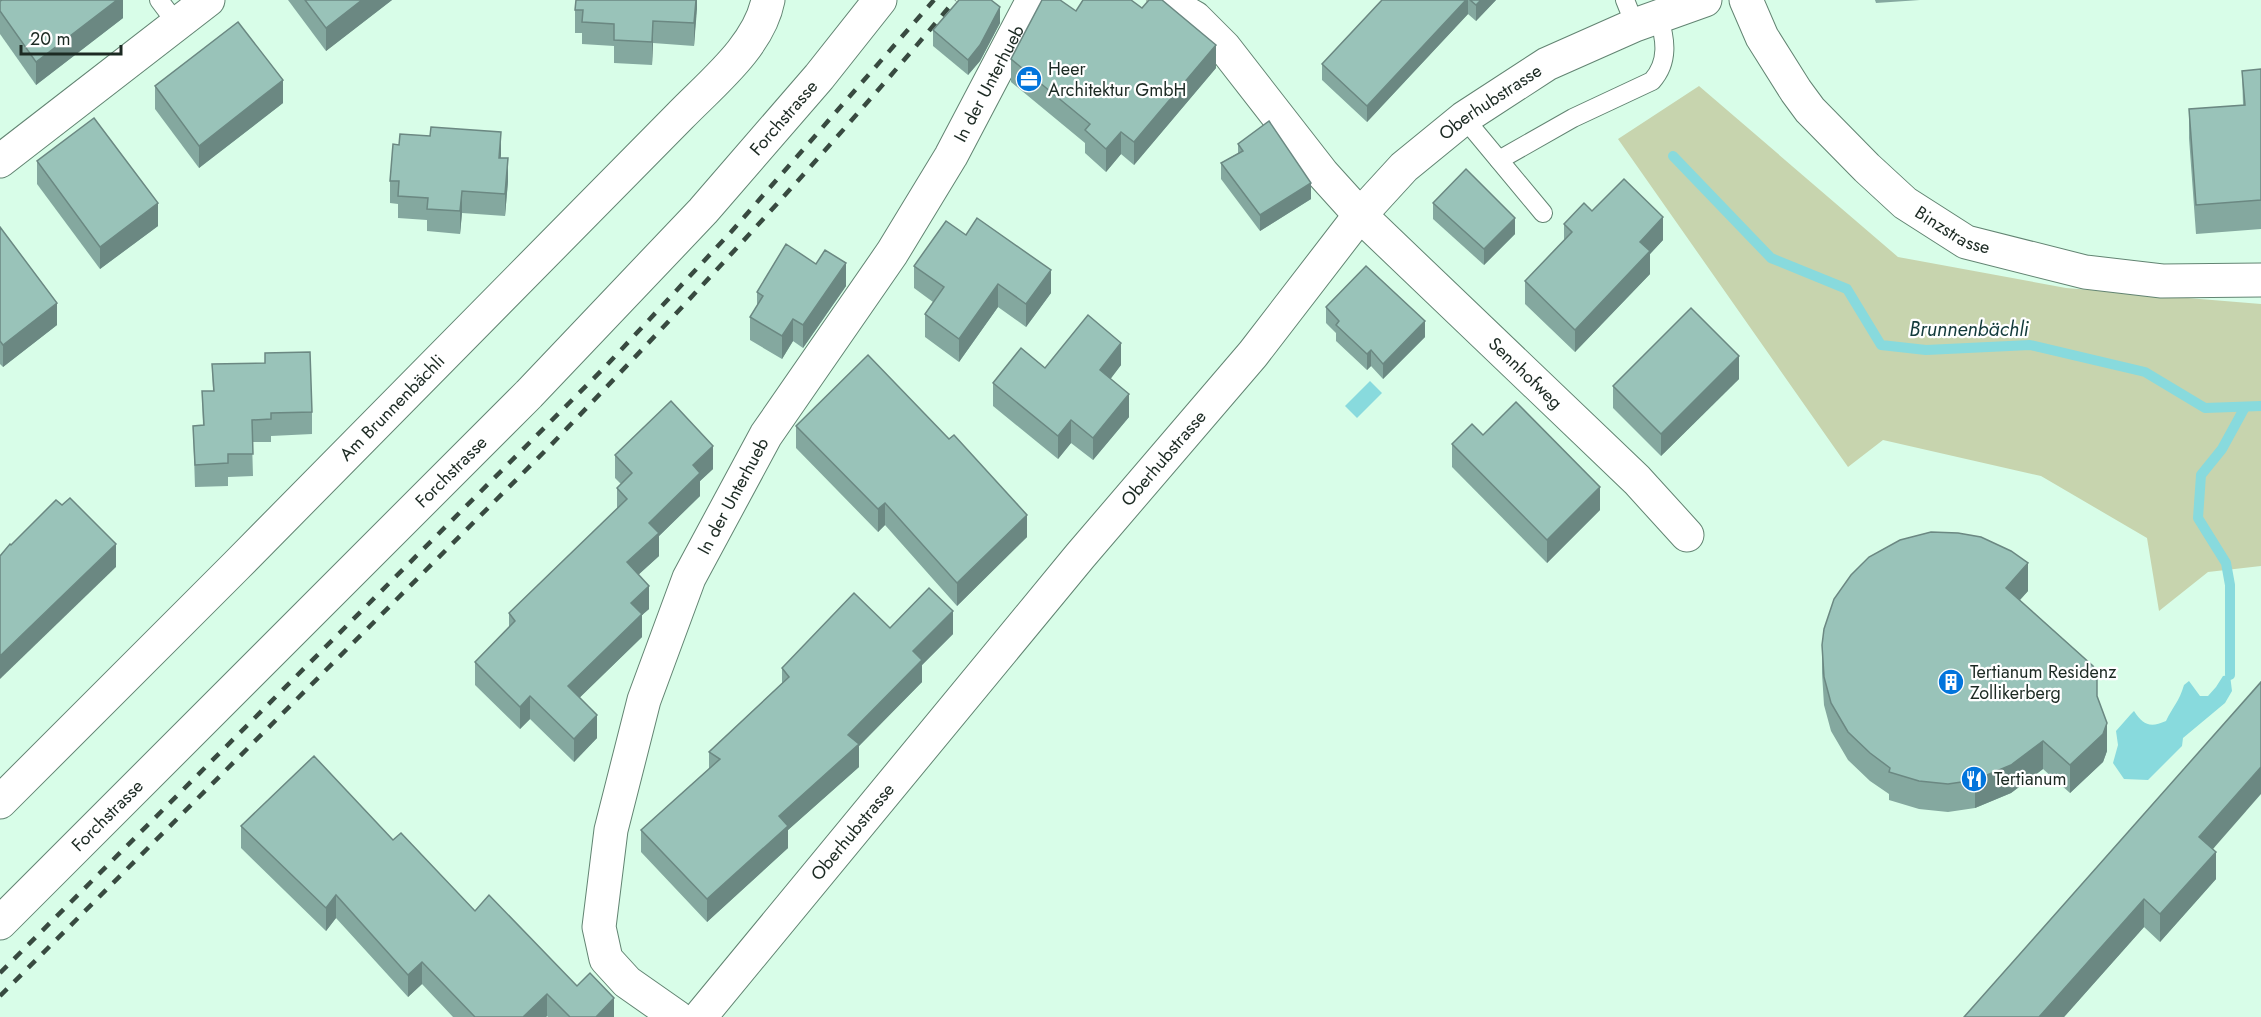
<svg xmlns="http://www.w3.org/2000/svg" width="2261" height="1017" font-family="Jost,sans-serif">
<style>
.green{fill:#c7d4ae}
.water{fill:#88dadd}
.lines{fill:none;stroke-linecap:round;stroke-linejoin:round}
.stream{stroke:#88dadd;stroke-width:10}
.lane-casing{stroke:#628472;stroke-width:20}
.street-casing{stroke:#628472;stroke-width:35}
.secondary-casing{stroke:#628472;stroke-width:35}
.lane{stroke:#fff;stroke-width:18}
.street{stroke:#fff;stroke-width:33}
.secondary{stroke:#fff;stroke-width:33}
.rail{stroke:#384a40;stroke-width:4.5;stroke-dasharray:10 10;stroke-linecap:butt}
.wall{fill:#84a89f}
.shaded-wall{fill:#6b8882}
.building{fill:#99c3b9;stroke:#6b8882;stroke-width:1.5}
.labels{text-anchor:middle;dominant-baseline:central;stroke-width:4.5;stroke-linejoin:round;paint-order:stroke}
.poi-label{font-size:18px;fill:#1c2a23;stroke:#fff;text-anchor:start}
.street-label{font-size:18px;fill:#1c2a23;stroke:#fff}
.water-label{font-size:20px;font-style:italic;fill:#133b3c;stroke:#fff}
</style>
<rect width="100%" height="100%" fill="#d8fde8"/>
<path class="green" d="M 1699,86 L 1898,257 L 2066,288 L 2261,304 L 2261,566 L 2208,572 L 2159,611 L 2147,538 L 2041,476 L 1883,440 L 1848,467 L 1618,139 Z"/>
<g class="water">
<path d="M 1370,381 L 1382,393 L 1357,418 L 1345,406 Z"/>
<path d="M 2230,675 L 2232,691 L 2225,703 L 2183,738 L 2182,746 L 2148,780 L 2124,779 L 2113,763 L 2118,745 L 2116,731 L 2131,714 L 2134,711 C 2143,725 2150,728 2166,721 C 2173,706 2179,702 2184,685 L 2189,681 L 2200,696 L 2208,696 L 2216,687 L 2223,676 Z"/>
</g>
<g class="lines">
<g class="stream">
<path d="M 1673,156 L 1771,258 L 1847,289 L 1881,345 L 1926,350 L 2030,345 L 2145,372 L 2205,408 L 2261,406"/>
<path d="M 2230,675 L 2230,585 L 2226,563 L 2198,518 L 2201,475 L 2222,449 L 2245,407"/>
</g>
<g class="lane-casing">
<g id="lane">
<path d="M 159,0 L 177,24"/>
<path d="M 1625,0 L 1635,25"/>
<path d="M 1464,118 L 1543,213"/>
<path d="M 1499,160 L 1573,118 L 1652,81 C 1669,62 1666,39 1658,16"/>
</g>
</g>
<g class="street-casing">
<g id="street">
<path id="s1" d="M 1164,0 L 1195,18 L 1224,47 L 1322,173 L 1360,215 L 1637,480 L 1687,535"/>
<path d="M 0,161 L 208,0"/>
<path id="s2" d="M 0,802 L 236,566 L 680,116 C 712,83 759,46 768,0"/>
<path id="s3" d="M 677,1017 L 627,982 L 606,959 L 599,927 L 611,830 L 644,700 L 689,578 L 766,435 L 892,253 L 951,156 L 1033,0"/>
<path id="s4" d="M 700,1017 L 1080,556 L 1253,354 L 1360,215 L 1404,167 L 1464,118 L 1547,64 L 1635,25 L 1705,0"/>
</g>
</g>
<g class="secondary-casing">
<g id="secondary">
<path id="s5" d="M 1746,0 L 1762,37 L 1796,91 L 1810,110 L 1867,168 L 1905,203 L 1966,242 L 2085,272 L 2162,281 L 2261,280"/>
<path id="s6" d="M 0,923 L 529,394 L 703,211 L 819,77 L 880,0"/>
</g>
</g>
<use href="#lane" class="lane"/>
<use href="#street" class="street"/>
<use href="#secondary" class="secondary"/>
<g class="rail">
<path d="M 0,973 L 605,367 L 731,232 L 934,0"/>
<path d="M 0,996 L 548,448 C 688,303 825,155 955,0"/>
</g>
</g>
<g class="wall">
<path d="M 123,0 L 123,18 L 36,85 L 0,34 L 0,1 Z"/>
<path d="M 288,0 L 392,0 L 326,51 Z"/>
<path d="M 697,0 L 694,46 L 653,43 L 652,65 L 614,63 L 614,46 L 582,44 L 582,33 L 575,33 L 575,10 Z"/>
<path d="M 1382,0 L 1496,0 L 1476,21 L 1468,14 L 1367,122 L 1322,80 L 1322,64 Z"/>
<path d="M 1875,0 L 1920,0 L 1876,3 Z"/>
<path d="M 1076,11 L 1216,68 L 1134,165 L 1121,154 L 1106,172 L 1085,153 L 1085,143 L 1011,82 L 1011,59 Z"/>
<path d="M 1000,23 L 980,61 L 968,75 L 933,46 L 933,30 Z"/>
<path d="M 2261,69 L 2261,229 L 2196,234 L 2189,138 L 2189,109 L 2243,105 L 2242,71 Z"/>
<path d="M 155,86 L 283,103 L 199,168 L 155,109 Z"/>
<path d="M 1238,144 L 1311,199 L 1260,231 L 1221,179 L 1221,163 L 1238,153 Z"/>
<path d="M 500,158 L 508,181 L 505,216 L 462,213 L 460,234 L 427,231 L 427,220 L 398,218 L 398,204 L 390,203 L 390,181 Z"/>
<path d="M 37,161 L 158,226 L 100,269 L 37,184 Z"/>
<path d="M 1433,203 L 1515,234 L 1484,265 L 1433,219 Z"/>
<path d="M 1592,211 L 1663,240 L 1650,254 L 1650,274 L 1575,352 L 1525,304 L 1525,281 L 1564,240 L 1564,224 Z"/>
<path d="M 0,227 L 57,325 L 3,367 L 0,364 Z"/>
<path d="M 966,235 L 1051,293 L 1026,327 L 998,307 L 959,362 L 925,337 L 925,314 L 933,302 L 914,288 L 914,266 Z"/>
<path d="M 846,286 L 803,348 L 793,341 L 782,359 L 750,340 L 750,317 L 757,306 L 757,292 Z"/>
<path d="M 1326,307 L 1425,337 L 1383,379 L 1371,366 L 1367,370 L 1336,341 L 1336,333 L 1326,323 Z"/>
<path d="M 212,364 L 312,412 L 312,434 L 271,436 L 271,442 L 252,442 L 253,476 L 228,477 L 228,486 L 195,487 L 193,426 L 203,426 L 202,391 L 213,391 Z"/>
<path d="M 1121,365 L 1110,379 L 1129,417 L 1093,460 L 1071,443 L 1058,459 L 993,406 L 993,383 L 1045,368 Z"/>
<path d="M 1739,379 L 1661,456 L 1613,408 L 1613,386 Z"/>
<path d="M 796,426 L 1027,537 L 957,606 L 885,525 L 878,532 L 796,448 Z"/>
<path d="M 1483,435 L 1600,510 L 1547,563 L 1452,467 L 1452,444 Z"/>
<path d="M 615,455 L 713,469 L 700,481 L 700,496 L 659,536 L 659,556 L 638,575 L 649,609 L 642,615 L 642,637 L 579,698 L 597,738 L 574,762 L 530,719 L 520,729 L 475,685 L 475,662 L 509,628 L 509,613 L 617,509 L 617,488 L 621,484 L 615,478 Z"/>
<path d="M 2028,591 L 2020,600 L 2097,696 L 2107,751 L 2103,762 L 2070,793 L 2043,769 L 2011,793 L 1975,808 L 1948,812 L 1919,809 L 1889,800 L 1889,794 L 1870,781 L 1848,760 L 1831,731 L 1824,705 L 1822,673 L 1822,645 Z"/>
<path d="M 890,628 L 953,634 L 922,665 L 922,682 L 859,746 L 859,767 L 788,830 L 788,848 L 707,922 L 641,852 L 641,830 L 709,769 L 709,752 L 782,683 L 782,668 Z"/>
<path d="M 241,826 L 393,840 L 475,911 L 577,986 L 614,1017 L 548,1017 L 547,1016 L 546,1017 L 453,1017 L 422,984 L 408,997 L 336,918 L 326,931 L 241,848 Z"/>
<path d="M 2212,849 L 2216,879 L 2160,942 L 2144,927 L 2064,1017 L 1964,1017 Z"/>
</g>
<g class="shaded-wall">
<path d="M 117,0 L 123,0 L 123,18 L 36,85 L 36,62 Z"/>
<path d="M 362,0 L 392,0 L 326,51 L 326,28 Z"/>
<path d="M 696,0 L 697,0 L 697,9 L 694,46 L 694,23 Z"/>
<path d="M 1466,0 L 1468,0 L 1468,14 L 1367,122 L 1367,106 Z"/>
<path d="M 1481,0 L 1496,0 L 1476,21 L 1476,5 Z"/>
<path d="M 1000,7 L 1000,23 L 980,61 L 968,75 L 968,60 Z"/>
<path d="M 653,21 L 653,43 L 652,65 L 652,42 Z"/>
<path d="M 1216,45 L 1216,68 L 1134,165 L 1134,142 Z"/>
<path d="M 283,80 L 283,103 L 199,168 L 199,146 Z"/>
<path d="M 501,132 L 501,155 L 499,181 L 499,158 Z"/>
<path d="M 1121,132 L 1121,154 L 1106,172 L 1106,149 Z"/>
<path d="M 508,158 L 508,181 L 505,216 L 505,194 Z"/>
<path d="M 1311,183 L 1311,199 L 1260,231 L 1260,215 Z"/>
<path d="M 462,191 L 462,213 L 460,234 L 460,211 Z"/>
<path d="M 158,203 L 158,226 L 100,269 L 100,247 Z"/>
<path d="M 1663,217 L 1663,240 L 1650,254 L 1650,274 L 1575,352 L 1575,330 L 1640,242 Z"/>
<path d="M 1515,218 L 1515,234 L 1484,265 L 1484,249 Z"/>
<path d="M 846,263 L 846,286 L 803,348 L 803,325 Z"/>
<path d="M 1051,270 L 1051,293 L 1026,327 L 1026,304 Z"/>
<path d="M 998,284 L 998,307 L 959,362 L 959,339 Z"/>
<path d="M 57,303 L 57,325 L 3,367 L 3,345 Z"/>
<path d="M 793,319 L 793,341 L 782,359 L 782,336 Z"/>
<path d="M 1425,321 L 1425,337 L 1383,379 L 1383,364 Z"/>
<path d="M 1121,343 L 1121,365 L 1100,393 L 1100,370 Z"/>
<path d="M 1371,350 L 1371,366 L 1367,370 L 1367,354 Z"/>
<path d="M 1739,356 L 1739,379 L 1661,456 L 1661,434 Z"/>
<path d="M 1129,394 L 1129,417 L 1093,460 L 1093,438 Z"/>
<path d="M 1071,420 L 1071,443 L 1058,459 L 1058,436 Z"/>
<path d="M 713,446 L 713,469 L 700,481 L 700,496 L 659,536 L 659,556 L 627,585 L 627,562 L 649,523 L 693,465 Z"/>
<path d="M 1600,487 L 1600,510 L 1547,563 L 1547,540 Z"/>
<path d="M 885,503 L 885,525 L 878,532 L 878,509 Z"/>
<path d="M 1027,515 L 1027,537 L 957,606 L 957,583 Z"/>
<path d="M 116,544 L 116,567 L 0,679 L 0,656 Z"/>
<path d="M 2028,563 L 2028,591 L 2006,615 L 2006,588 Z"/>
<path d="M 649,586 L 649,609 L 642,615 L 642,637 L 568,709 L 568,686 L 631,603 Z"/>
<path d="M 953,611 L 953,634 L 922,665 L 922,682 L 859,746 L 859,767 L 788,830 L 788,848 L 707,922 L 707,899 L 848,735 L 913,651 Z"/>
<path d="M 530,696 L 530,719 L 520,729 L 520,707 Z"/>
<path d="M 597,715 L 597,738 L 574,762 L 574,739 Z"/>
<path d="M 2107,723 L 2107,751 L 2103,762 L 2070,793 L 2070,765 Z"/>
<path d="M 2043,741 L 2043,769 L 2011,793 L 1975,808 L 1975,780 Z"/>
<path d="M 2261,767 L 2261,794 L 2199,865 L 2199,837 Z"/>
<path d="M 2216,852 L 2216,879 L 2160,942 L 2160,914 Z"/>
<path d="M 336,895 L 336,918 L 326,931 L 326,908 Z"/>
<path d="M 2144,899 L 2144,927 L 2064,1017 L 2039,1017 Z"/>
<path d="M 422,962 L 422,984 L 408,997 L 408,975 Z"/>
<path d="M 547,994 L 547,1016 L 546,1017 L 523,1017 Z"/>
<path d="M 614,998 L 614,1017 L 596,1017 Z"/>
</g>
<g class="building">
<path d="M 2,0 L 117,0 L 36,62 L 0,11 L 0,1 Z"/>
<path d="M 305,0 L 362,0 L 326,28 Z"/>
<path d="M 576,0 L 696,0 L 694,23 L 653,21 L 652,42 L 614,40 L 614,24 L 582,22 L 583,10 L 575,10 Z"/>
<path d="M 959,0 L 991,0 L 1000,7 L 980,45 L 968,60 L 933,30 Z"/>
<path d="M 1042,0 L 1060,0 L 1076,11 L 1083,0 L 1131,0 L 1142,8 L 1149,0 L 1162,0 L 1216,45 L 1134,142 L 1121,132 L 1106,149 L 1085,130 L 1090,124 L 1011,59 Z"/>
<path d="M 1382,0 L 1466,0 L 1367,106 L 1322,64 Z"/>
<path d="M 1470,0 L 1481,0 L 1476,5 Z"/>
<path d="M 238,22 L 283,80 L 199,146 L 155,86 Z"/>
<path d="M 2261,69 L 2261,200 L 2196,205 L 2189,109 L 2245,105 L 2242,71 Z"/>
<path d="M 94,118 L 158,203 L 100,247 L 37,161 Z"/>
<path d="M 1269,121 L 1311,183 L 1260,215 L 1221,163 L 1243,151 L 1238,144 Z"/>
<path d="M 431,127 L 501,132 L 499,158 L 508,158 L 505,194 L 462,191 L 460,211 L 427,209 L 428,198 L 398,196 L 399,181 L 390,181 L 393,144 L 399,145 L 400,134 L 430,136 Z"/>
<path d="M 1466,169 L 1515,218 L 1484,249 L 1433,203 Z"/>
<path d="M 1624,179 L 1663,217 L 1640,242 L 1650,251 L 1575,330 L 1525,281 L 1572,232 L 1564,224 L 1584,203 L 1592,211 Z"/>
<path d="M 977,218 L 1051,270 L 1026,304 L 998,284 L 959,339 L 925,314 L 944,287 L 914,266 L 946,221 L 966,235 Z"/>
<path d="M 0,227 L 57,303 L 3,345 L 0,341 Z"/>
<path d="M 786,244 L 816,264 L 825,250 L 846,263 L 803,325 L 793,319 L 782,336 L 750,317 L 763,296 L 757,292 Z"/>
<path d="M 1366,266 L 1425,321 L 1383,364 L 1371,350 L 1367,354 L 1336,325 L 1339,321 L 1326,307 Z"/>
<path d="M 1691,308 L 1739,356 L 1661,434 L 1613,386 Z"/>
<path d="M 1088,315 L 1121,343 L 1100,370 L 1129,394 L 1093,438 L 1071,420 L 1058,436 L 993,383 L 1021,348 L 1045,368 Z"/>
<path d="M 310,352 L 312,412 L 271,413 L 271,419 L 252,420 L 253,454 L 228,454 L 228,463 L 195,465 L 193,426 L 204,425 L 202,391 L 214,391 L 212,364 L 265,363 L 265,353 Z"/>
<path d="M 868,355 L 949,439 L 954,435 L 1027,515 L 957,583 L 885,503 L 878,509 L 796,426 Z"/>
<path d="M 671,401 L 713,446 L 693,465 L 700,473 L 649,523 L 659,533 L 627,562 L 649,586 L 631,603 L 642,614 L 568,686 L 597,715 L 574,739 L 530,696 L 520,707 L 475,662 L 515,621 L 509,613 L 627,499 L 617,488 L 632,473 L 615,455 Z"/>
<path d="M 1516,402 L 1600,487 L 1547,540 L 1452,444 L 1472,424 L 1483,435 Z"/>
<path d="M 70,498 L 116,544 L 0,656 L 0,556 L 10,544 L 11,545 L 56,500 L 62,505 Z"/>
<path d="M 1931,532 L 1958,533 L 1981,537 L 2011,551 L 2028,563 L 2006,588 L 2093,666 L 2097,673 L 2097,696 L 2107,723 L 2103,734 L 2070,765 L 2043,741 L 2011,765 L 1975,780 L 1948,784 L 1919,781 L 1889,772 L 1890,768 L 1870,753 L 1848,732 L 1831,703 L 1824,677 L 1822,645 L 1824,629 L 1834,599 L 1851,575 L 1869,557 L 1900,540 Z"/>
<path d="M 929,588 L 953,611 L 913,651 L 922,660 L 848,735 L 859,744 L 779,816 L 788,826 L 707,899 L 641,830 L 720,759 L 709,752 L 789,677 L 782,668 L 854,593 L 890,628 Z"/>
<path d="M 2261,682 L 2261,767 L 2199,837 L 2216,852 L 2160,914 L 2144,899 L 2039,1017 L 1964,1017 Z"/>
<path d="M 314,756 L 393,840 L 401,833 L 475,911 L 489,895 L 577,986 L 590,973 L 614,998 L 596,1017 L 570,1017 L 547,994 L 523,1017 L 475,1017 L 422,962 L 408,975 L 336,895 L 326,908 L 241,826 Z"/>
</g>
<defs>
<g id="office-disc" transform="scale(1.35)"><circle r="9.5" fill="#0275dc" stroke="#fff"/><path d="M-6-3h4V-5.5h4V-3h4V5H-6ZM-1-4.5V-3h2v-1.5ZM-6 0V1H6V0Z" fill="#fff"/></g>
<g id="building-disc" transform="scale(1.35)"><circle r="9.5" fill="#0275dc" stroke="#fff"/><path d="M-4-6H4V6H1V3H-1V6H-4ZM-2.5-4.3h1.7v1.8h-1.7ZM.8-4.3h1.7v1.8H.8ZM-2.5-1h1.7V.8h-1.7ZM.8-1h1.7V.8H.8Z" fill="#fff"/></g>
<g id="restaurant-disc" transform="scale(1.35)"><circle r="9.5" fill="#0275dc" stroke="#fff"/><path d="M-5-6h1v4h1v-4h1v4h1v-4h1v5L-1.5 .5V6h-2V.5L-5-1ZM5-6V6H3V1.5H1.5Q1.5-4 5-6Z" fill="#fff"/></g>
</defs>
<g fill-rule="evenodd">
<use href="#office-disc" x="1029" y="79"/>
<use href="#building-disc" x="1951" y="682"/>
<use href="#restaurant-disc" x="1974" y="779"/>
</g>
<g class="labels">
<g class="poi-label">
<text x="1048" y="69">Heer<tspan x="1048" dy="21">Architektur GmbH</tspan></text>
<text x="1970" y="672">Tertianum Residenz<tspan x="1970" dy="21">Zollikerberg</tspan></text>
<text x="1994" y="779">Tertianum</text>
</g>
<g class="street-label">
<text stroke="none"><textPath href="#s3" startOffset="1066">In der Unterhueb</textPath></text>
<text stroke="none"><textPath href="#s4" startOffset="1212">Oberhubstrasse</textPath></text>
<text stroke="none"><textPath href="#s6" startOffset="1124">Forchstrasse</textPath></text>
<text stroke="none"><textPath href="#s5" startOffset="316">Binzstrasse</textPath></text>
<text stroke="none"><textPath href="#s1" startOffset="522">Sennhofweg</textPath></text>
<text stroke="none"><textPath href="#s2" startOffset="556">Am Brunnenbächli</textPath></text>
<text stroke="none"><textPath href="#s4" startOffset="726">Oberhubstrasse</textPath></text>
<text stroke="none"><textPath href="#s6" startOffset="638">Forchstrasse</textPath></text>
<text stroke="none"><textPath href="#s3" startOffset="580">In der Unterhueb</textPath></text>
<text stroke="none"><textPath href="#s6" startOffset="152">Forchstrasse</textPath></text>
<text stroke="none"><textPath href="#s4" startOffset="240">Oberhubstrasse</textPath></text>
</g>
<g class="water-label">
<text x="1969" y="329">Brunnenbächli</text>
</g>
</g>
<path d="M21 45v9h100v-9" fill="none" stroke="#1c2a23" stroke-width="3"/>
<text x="30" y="45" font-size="18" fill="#1c2a23" stroke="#ffffff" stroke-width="4.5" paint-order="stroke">20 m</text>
</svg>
